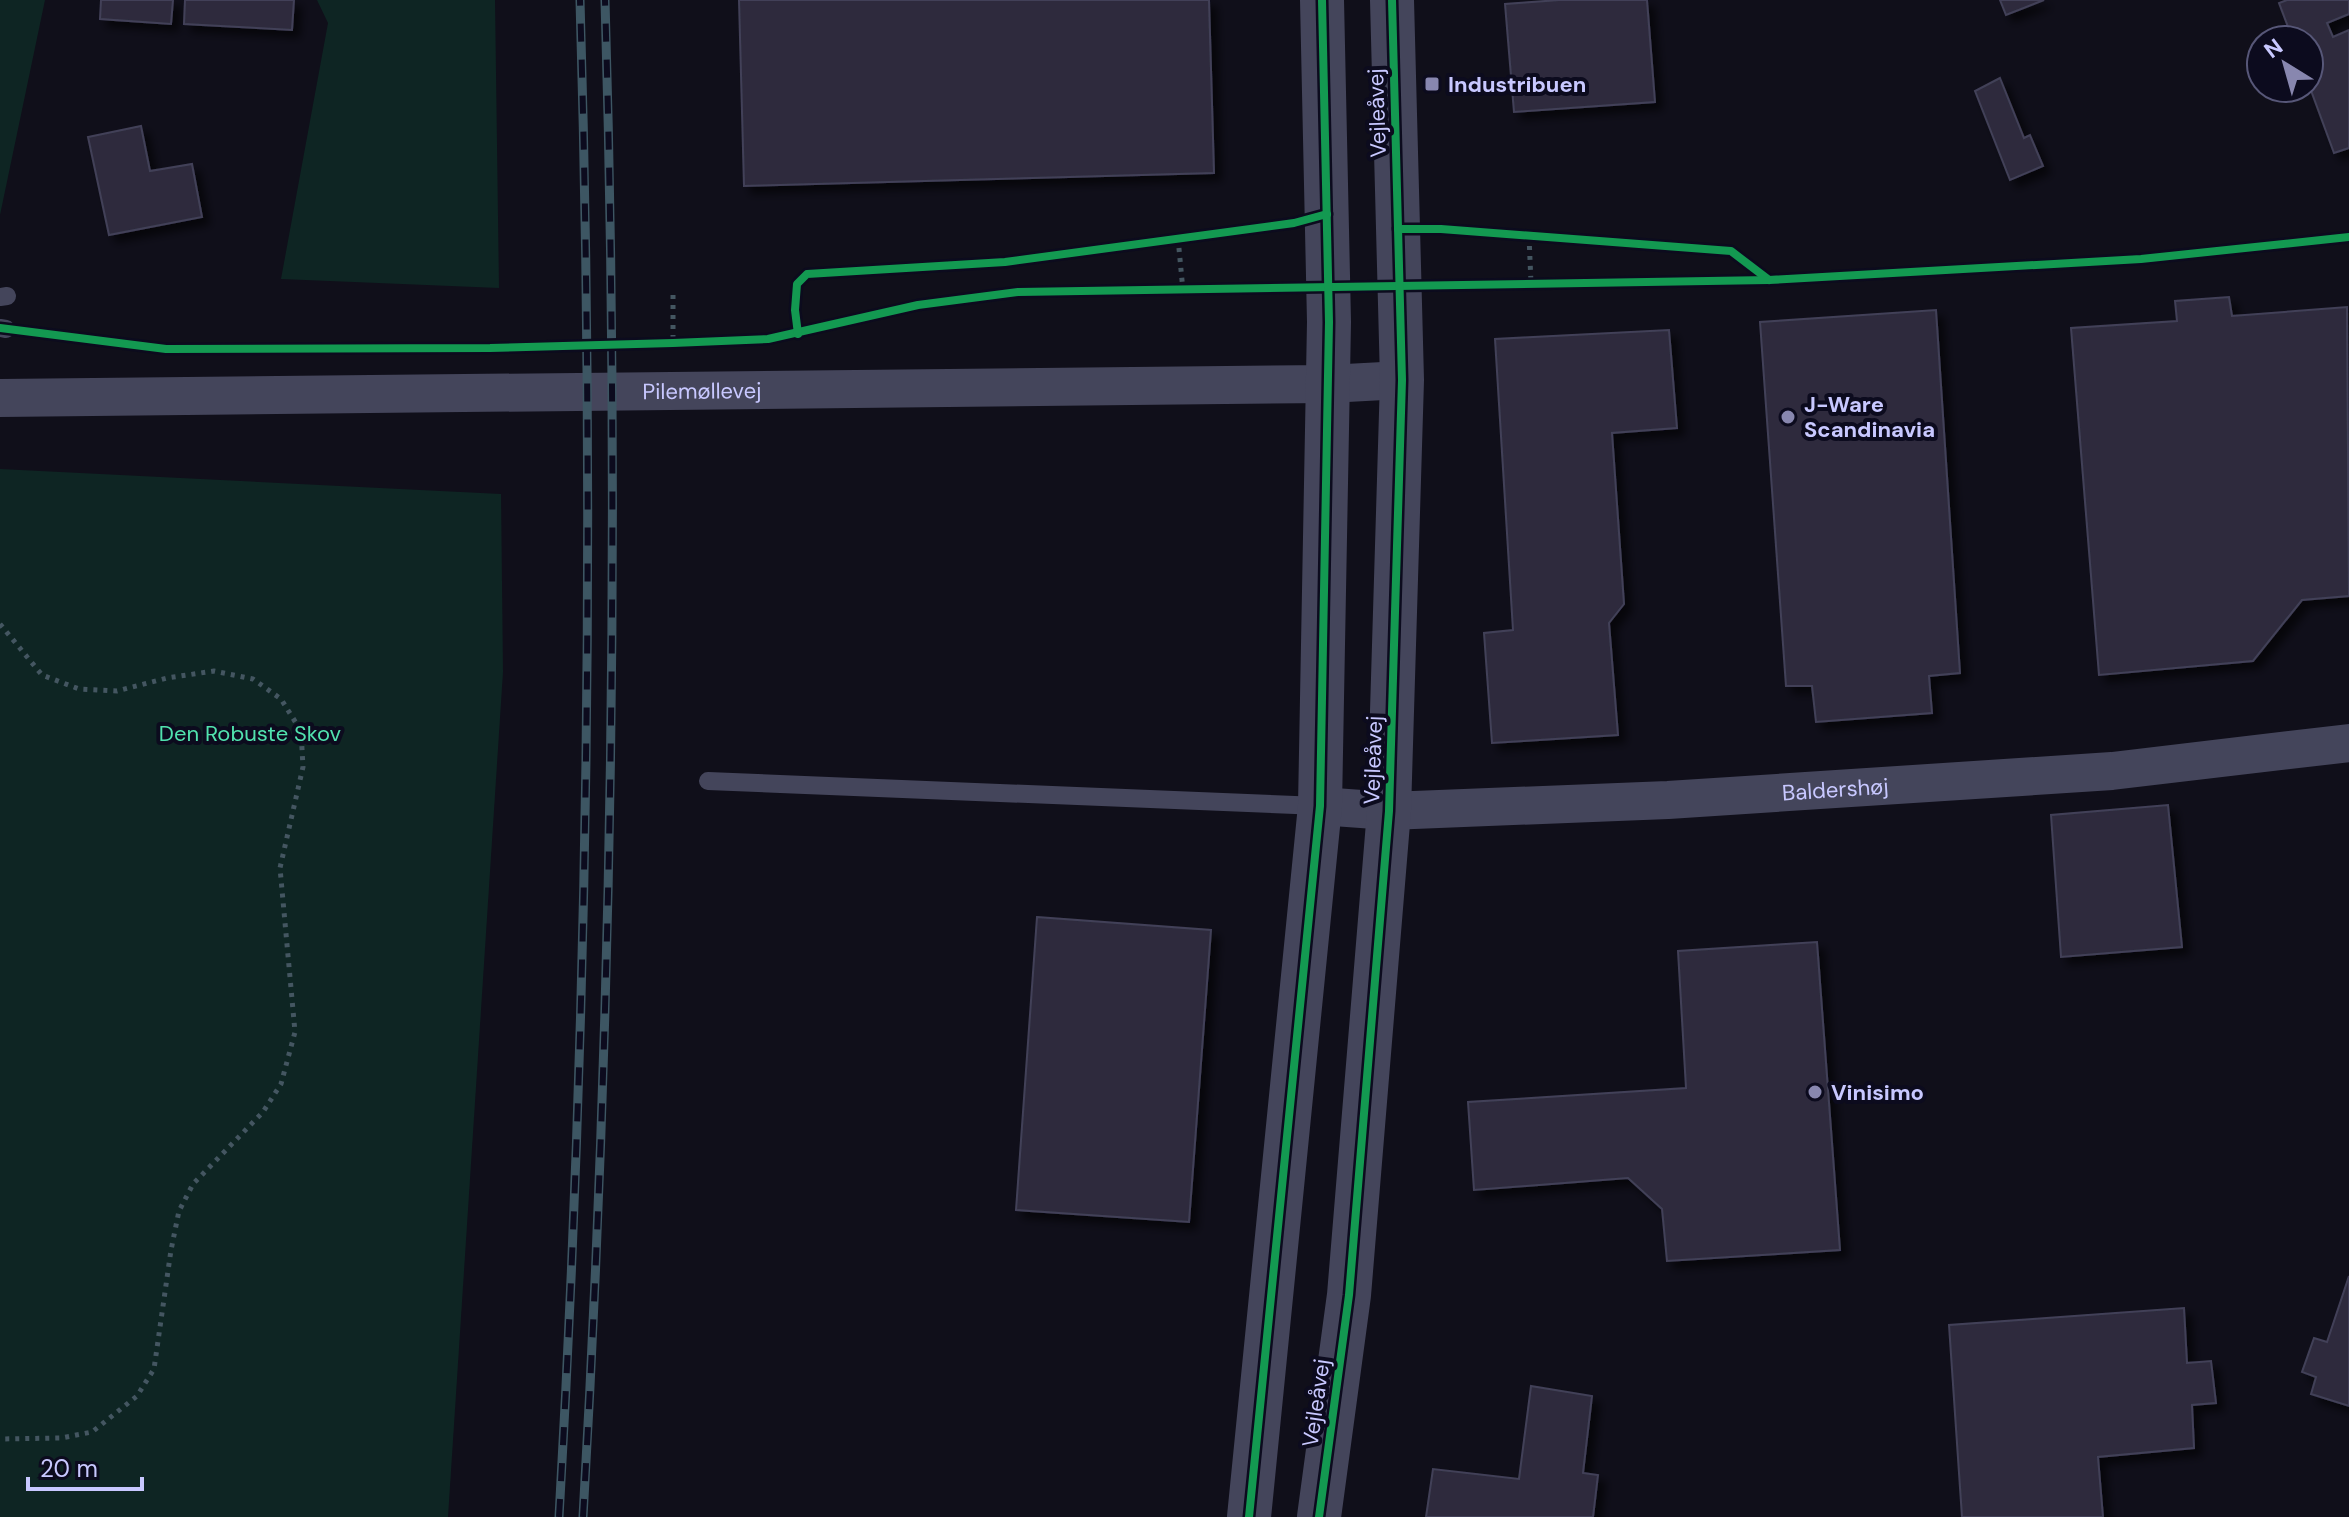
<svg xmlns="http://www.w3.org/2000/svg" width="2349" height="1517" font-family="'DM Sans',sans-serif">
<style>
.green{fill:#0e2523}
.building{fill:#2d2c3d;stroke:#424158;stroke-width:2;filter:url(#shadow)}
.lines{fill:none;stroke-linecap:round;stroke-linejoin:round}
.path{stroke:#445661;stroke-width:5;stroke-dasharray:4 6;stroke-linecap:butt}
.service{stroke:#44455b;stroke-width:18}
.minor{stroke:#44455b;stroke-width:38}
.tertiary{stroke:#44455b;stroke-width:44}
.rail-casing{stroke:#3d5663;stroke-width:9}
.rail{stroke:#0c0b1e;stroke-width:6;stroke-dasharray:18;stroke-linecap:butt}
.cycleway-casing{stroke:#0c0b1e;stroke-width:13}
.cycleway{stroke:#139951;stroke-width:8}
.poi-dot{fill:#8887af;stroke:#0c0b1e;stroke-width:3}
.labels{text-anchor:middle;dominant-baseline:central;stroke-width:8;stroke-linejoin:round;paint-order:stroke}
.poi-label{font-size:22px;font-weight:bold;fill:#c8c8ff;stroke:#0c0b1e;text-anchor:start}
.street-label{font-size:22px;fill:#c8c8ff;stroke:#0c0b1e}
.park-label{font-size:22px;fill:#51e2ae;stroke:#0c0b1e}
</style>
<defs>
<filter id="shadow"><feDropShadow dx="7" dy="7" stdDeviation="4" flood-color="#0009"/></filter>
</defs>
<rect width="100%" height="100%" fill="#100f1a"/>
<g class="green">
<path d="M 0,0 L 45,0 L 0,215 Z"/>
<path d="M 317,0 L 495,0 L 499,288 L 281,279 L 328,23 Z"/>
<path d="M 0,469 L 501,494 L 503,672 L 448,1517 L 0,1517 Z"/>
</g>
<g class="building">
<path d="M 101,0 L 173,0 L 171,24 L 100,19 Z"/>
<path d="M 185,0 L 294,0 L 292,30 L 184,24 Z"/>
<path d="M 739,0 L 1209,0 L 1214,173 L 744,186 Z"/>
<path d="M 1559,0 L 1647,0 L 1655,102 L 1514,112 L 1505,4 Z"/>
<path d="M 2000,0 L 2044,0 L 2006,15 Z"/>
<path d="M 2287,0 L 2349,0 L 2349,14 L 2327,23 L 2333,37 L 2349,30 L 2349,148 L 2334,153 L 2309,85 L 2309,40 L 2293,40 L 2279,3 Z"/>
<path d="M 2000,78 L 2024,138 L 2030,135 L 2043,166 L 2010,180 L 1975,91 Z"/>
<path d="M 141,126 L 150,171 L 192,164 L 202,217 L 109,235 L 88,137 Z"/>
<path d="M 2229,297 L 2232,316 L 2347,307 L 2349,596 L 2302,600 L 2253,661 L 2099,675 L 2071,328 L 2177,321 L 2175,301 Z"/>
<path d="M 1936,310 L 1960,673 L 1929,676 L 1932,713 L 1816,722 L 1812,686 L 1786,686 L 1760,322 Z"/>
<path d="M 1669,330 L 1677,428 L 1612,433 L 1624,604 L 1609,623 L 1618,735 L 1492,743 L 1484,633 L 1513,630 L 1495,339 Z"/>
<path d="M 2168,805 L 2182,947 L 2061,957 L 2051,815 Z"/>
<path d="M 1037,917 L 1211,930 L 1189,1222 L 1016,1210 Z"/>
<path d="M 1817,942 L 1840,1250 L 1667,1261 L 1662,1209 L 1628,1178 L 1474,1190 L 1468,1102 L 1686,1088 L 1678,951 Z"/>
<path d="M 2349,1276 L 2349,1406 L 2311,1394 L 2316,1377 L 2302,1372 L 2314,1338 L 2327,1342 Z"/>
<path d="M 2184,1308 L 2187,1363 L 2211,1361 L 2216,1403 L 2192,1405 L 2194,1448 L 2098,1457 L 2103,1517 L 1962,1517 L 1949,1325 Z"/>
<path d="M 1531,1386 L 1592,1396 L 1583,1473 L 1598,1475 L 1593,1517 L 1426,1517 L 1433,1469 L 1519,1479 Z"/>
</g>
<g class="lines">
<g class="path">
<path d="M 1529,236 L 1531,283"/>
<path d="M 1178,238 L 1183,291"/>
<path d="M 673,295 L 673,343"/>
<path d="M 0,624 L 42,675 L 79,689 L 117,691 L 167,678 L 214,671 L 253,679 L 281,699 L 301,731 L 303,767 L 280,868 L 295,1032 L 281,1084 L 263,1112 L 193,1184 L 179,1211 L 171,1250 L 154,1369 L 137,1396 L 92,1432 L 61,1438 L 0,1439"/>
</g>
<g class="service">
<path d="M 0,297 L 7,296"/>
<path d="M 0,328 L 6,329"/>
<path d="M 708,781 L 1320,806"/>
</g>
<g class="minor">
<path id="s1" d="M 0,398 L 1328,384 L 1402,380"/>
<path id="s2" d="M 1320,806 L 1389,811 L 1668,800 L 2112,771 L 2349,743"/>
</g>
<g class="tertiary">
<path d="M 1249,1517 L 1320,806 L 1329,322 L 1322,0"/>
<path d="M 1319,1517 L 1349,1295 L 1389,811 L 1402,380 L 1392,0"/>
</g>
<g class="rail-casing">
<g id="rail">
<path d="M 559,1517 C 588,1012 595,506 580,0"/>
<path d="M 583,1517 C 612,1012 620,506 605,0"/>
</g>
</g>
<use href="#rail" class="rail"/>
<g class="cycleway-casing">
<g id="cycleway">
<path d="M 1398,229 L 1441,229 L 1731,251 L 1769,280"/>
<path d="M 0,328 L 166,349 L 490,348 L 673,343 L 768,339 L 918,305 L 1018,292 L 1769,280 L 2141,259 L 2349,237"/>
<path d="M 798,334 L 795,310 L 797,284 L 807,274 L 1005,262 L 1294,223 L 1327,214"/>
<path d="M 1249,1517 L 1320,806 L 1329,322 L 1322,0"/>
<path d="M 1319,1517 L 1349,1295 L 1389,811 L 1402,380 L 1392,0"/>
</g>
</g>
<use href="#cycleway" class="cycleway"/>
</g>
<g class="poi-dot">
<rect x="1424" y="76" width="16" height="16" rx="4"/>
<circle cx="1788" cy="417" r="8"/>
<circle cx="1815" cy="1092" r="8"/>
</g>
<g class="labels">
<g class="poi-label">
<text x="1448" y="84">Industribuen</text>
<text x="1804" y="404">J-Ware<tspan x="1804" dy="25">Scandinavia</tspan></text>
<text x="1831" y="1092">Vinisimo</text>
</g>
<g class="street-label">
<text transform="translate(1377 113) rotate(-92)">Vejleåvej</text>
<text stroke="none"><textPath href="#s1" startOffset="702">Pilemøllevej</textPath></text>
<text transform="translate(1373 760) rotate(-88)">Vejleåvej</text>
<text stroke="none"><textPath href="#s2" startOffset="516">Baldershøj</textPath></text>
<text transform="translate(1316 1403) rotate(-82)">Vejleåvej</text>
</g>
<g class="park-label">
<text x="250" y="733">Den Robuste Skov</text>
</g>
</g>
<g transform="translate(2285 64) rotate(323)"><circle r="38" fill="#0c0b1e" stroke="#575778" stroke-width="2"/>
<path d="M0-6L14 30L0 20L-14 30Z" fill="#8887af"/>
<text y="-12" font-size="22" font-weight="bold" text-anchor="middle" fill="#c8c8ff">N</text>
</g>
<path d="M28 1477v12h114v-12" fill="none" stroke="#c8c8ff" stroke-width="4"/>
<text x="40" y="1477" font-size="24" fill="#c8c8ff" stroke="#0c0b1e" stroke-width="6" paint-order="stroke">20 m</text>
</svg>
